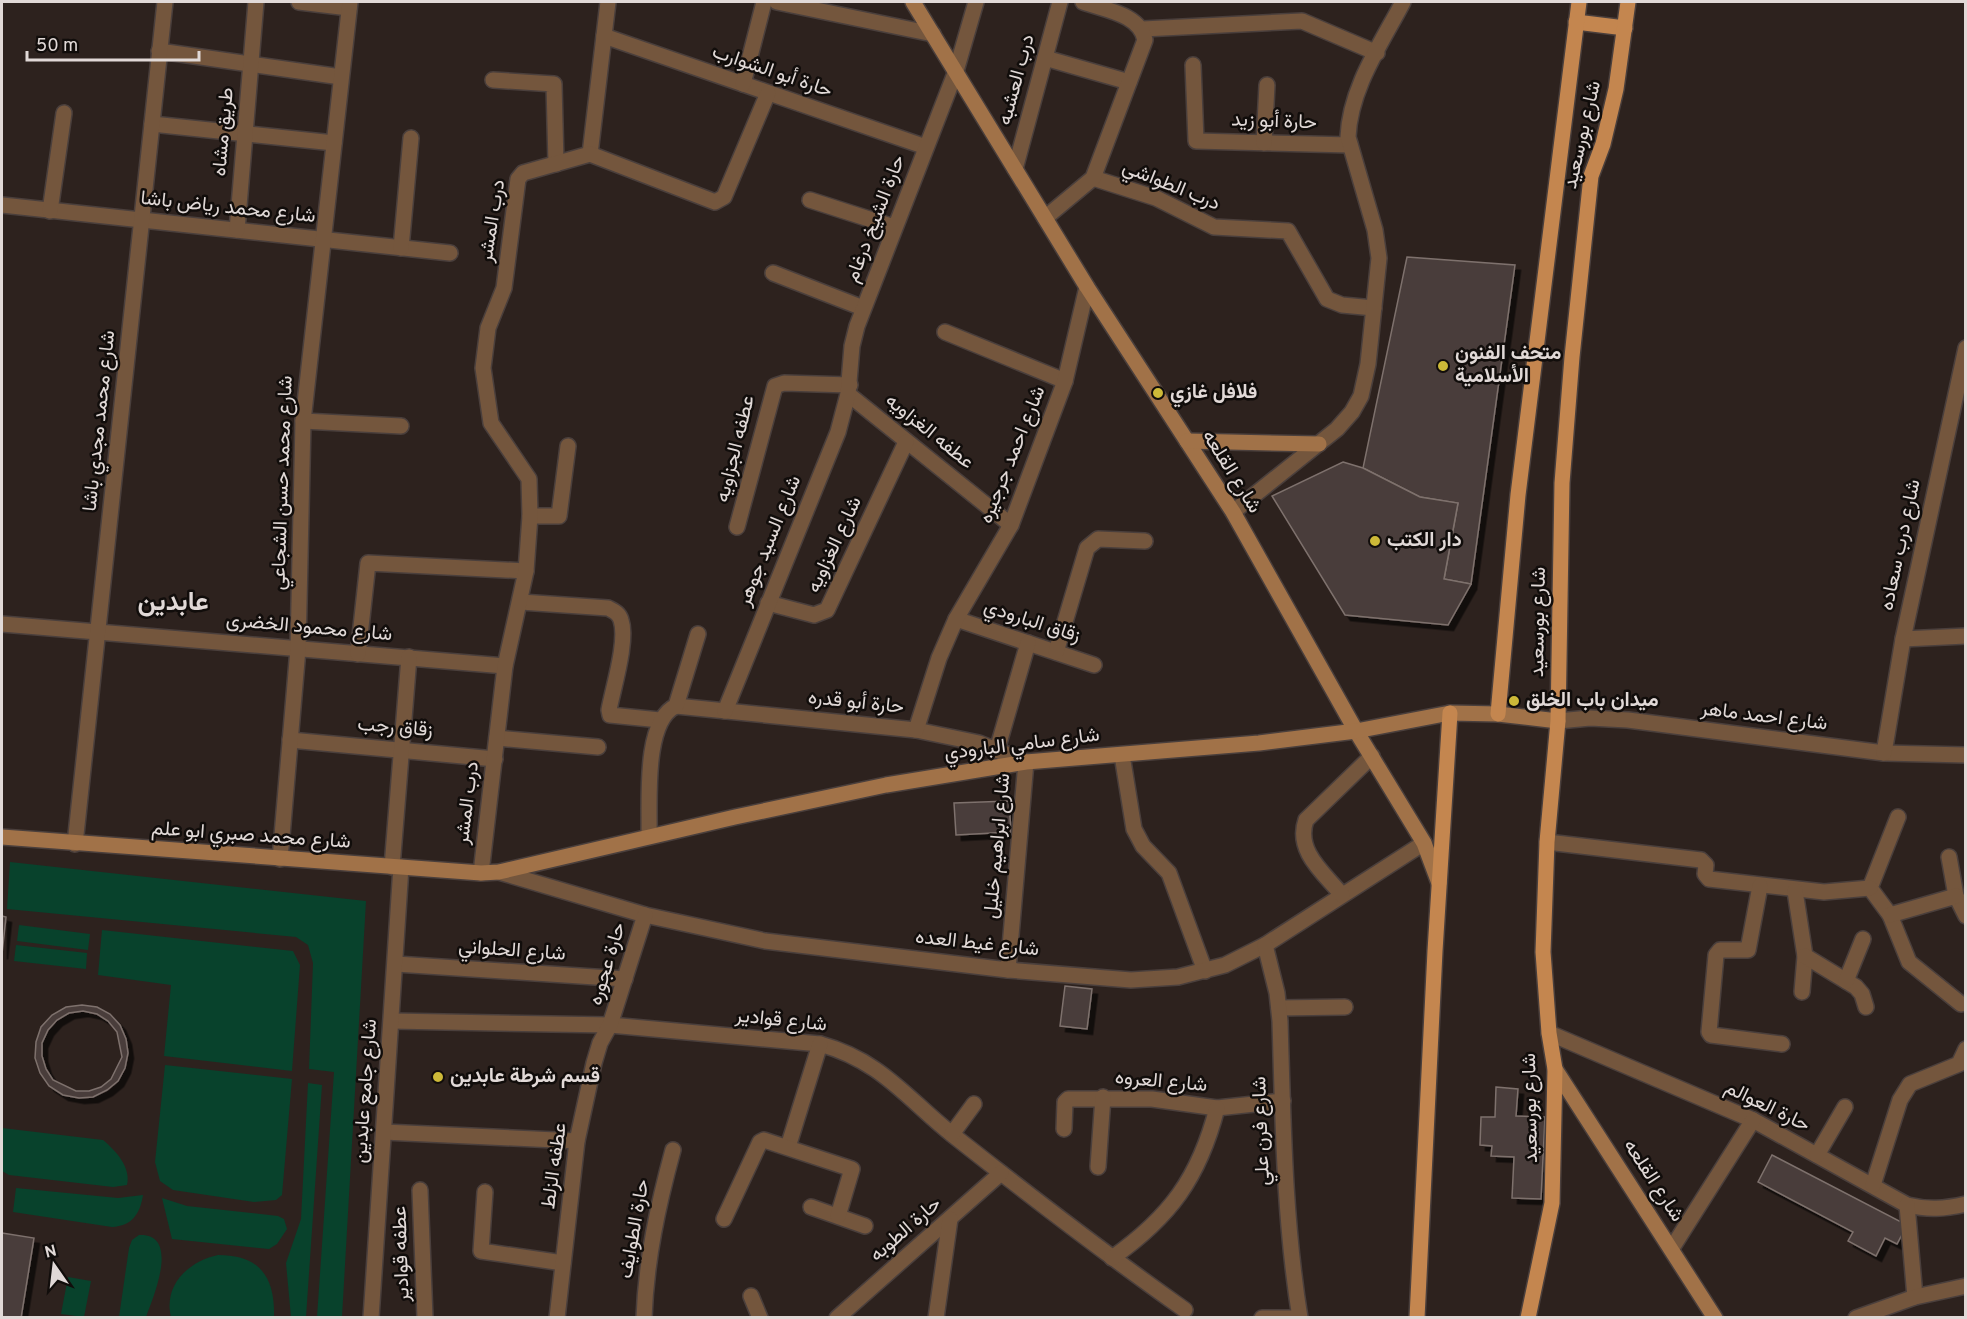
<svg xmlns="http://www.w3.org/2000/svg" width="1967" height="1319" font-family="Overpass,Vazirmatn,sans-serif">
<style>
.green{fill:#08422c}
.building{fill:#493e3a;stroke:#7e716d;stroke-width:1.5;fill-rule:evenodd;filter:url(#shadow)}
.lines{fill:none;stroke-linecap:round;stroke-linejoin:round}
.street-casing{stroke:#4a3f3c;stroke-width:18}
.secondary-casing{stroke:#4a3f3c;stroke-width:18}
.primary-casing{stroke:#4a3f3c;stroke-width:18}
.street{stroke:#74563d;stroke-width:15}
.secondary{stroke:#a17248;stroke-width:15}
.primary{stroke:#c4864f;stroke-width:15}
.poi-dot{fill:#cdb938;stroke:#110d0b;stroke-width:2}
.labels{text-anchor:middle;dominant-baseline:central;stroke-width:5;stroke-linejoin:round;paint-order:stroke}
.street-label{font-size:20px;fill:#e1d9d7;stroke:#110d0b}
.poi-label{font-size:20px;font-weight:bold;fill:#e1d9d7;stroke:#110d0b;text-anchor:start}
.district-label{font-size:26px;font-weight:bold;fill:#e1d9d7;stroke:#110d0b}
</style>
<defs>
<filter id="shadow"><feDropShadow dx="5.5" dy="5.5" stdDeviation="0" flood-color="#0009"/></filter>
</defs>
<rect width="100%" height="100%" fill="#2d221e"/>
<g class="green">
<path d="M 10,862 L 366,901 L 342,1317 L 317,1317 L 334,1072 L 309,1069 L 313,963 L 308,945 L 296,937 L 7,909 Z"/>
<path d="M 19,925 L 90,934 L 88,950 L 17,941 Z"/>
<path d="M 102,930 L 293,951 L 300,965 L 292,1071 L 164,1056 L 171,985 L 98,975 Z"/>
<path d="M 16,945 L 87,953 L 86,969 L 14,961 Z"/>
<path d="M 165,1065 L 292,1079 L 282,1195 L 276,1200 L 254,1202 L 173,1190 L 160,1181 L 155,1162 Z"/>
<path d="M 308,1083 L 322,1085 L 306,1317 L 291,1317 L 286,1263 L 301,1219 Z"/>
<path d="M 2,1128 L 103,1140 C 116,1151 131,1167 127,1185 L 113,1187 L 9,1175 L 2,1171 Z"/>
<path d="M 16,1188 L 118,1198 L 143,1195 C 140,1214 132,1226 112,1227 L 13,1212 Z"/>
<path d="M 162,1198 L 187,1206 L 278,1216 L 284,1219 L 287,1229 L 277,1244 L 269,1249 L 172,1239 Z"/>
<path d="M 139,1235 C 181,1233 153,1298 146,1317 L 119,1317 L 129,1248 L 132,1240 Z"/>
<path d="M 218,1255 C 260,1255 275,1277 274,1317 L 171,1317 C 163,1285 189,1261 218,1255 Z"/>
<path d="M 68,1277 L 91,1281 L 84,1317 L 61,1314 Z"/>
</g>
<g class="building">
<path d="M 1407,257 L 1515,265 L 1471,584 L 1444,579 L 1458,503 L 1420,497 L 1363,468 Z"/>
<path d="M 1343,462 L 1363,468 L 1420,497 L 1458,503 L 1444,579 L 1471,584 L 1448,625 L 1345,615 L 1272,496 Z"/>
<path d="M 1009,801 L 1011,832 L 956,835 L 954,803 Z"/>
<path d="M 2,916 L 6,917 L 2,954 Z"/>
<path d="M 1065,986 L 1092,989 L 1087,1029 L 1060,1026 Z"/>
<path d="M 82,1005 L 97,1007 L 110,1014 L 120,1025 L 126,1039 L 128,1053 L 125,1068 L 118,1081 L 107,1090 L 93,1097 L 79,1098 L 63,1095 L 49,1086 L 40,1073 L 35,1058 L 36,1042 L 41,1027 L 52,1015 L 66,1007 ZM 83,1011 L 97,1014 L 108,1021 L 117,1032 L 122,1057 L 111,1079 L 101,1087 L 89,1091 L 76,1091 L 53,1080 L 46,1069 L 42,1056 L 42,1043 L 48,1030 L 57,1020 L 69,1013 Z"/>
<path d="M 1496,1087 L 1518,1089 L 1516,1116 L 1545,1117 L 1541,1199 L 1512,1198 L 1514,1157 L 1491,1156 L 1492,1146 L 1480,1145 L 1481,1117 L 1495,1117 Z"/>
<path d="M 1772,1155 L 1907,1225 L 1897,1244 L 1885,1238 L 1876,1256 L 1848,1241 L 1853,1232 L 1758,1182 Z"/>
<path d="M 2,1233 L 34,1238 L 21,1318 L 2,1318 Z"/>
</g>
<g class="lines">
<g class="street-casing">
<g id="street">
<path d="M 299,2 L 349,8"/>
<path d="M 777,2 L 933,34"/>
<path d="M 1143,29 L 1302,21 L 1377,53"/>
<path d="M 604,36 L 926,147"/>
<path d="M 159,51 L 341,77"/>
<path d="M 1045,58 L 1129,82"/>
<path d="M 1193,65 L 1196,141 L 1350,145"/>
<path d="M 493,80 L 554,84 L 556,164"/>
<path d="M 743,84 L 764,2"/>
<path d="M 152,124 L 334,143"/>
<path d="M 1264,143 L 1267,85"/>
<path d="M 590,154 L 608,2"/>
<path d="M 1015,169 L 1060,2"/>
<path d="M 1093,178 L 1156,198 L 1214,227 L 1288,231 L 1327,299 L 1342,305 L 1374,308"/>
<path d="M 810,200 L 894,227"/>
<path d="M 2,205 L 450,253"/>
<path d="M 50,211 L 64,113"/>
<path d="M 1045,218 L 1093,178 L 1145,40 C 1140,14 1105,10 1083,2"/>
<path d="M 237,230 L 256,2"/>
<path d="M 401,248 L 411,138"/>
<path d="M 773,273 L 863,308"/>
<path d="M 945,332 L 1065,381"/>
<path d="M 848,394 L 1011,525"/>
<path d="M 303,421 L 401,426"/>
<path d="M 1233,512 L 1337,429 L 1352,412 L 1361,396 L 1368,364 L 1379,258 L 1375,230 L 1348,137 C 1350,88 1381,44 1403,2"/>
<path d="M 530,516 L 559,516 L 568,446"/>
<path d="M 737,527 L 775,386 L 784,383 L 850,385"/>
<path d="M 521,602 L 608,608 C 614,611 619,613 621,620 C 628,641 613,688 609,710 L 610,715 L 660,720"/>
<path d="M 768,603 L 814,615 L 827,610 L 906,442"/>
<path d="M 956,619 L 1094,665"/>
<path d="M 2,624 L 505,666"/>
<path d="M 1903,639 L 1966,636"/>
<path d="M 1056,652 L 1087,548 L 1098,539 L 1145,541"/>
<path d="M 358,654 L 368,563 L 526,571"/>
<path d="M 676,706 L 916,730 L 979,743 L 1026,762 L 1008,970"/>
<path d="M 725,711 L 838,432 L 848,394 L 852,346 L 857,326 L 956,71 L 976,2"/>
<path d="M 1558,721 L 1590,718 L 1628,720 L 1884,753 L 1966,755"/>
<path d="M 916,730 L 939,658 L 956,619 L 1011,525 L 1065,381 L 1087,287"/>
<path d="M 497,738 L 598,747"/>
<path d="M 290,740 L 495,759"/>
<path d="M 997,750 L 1028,643"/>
<path d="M 1884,753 L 1903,639 L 1966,348"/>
<path d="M 1122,755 L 1134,829 L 1143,846 L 1169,873 L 1205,971"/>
<path d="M 1898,817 L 1870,888 L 1890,915 L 1909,962 L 1961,1004"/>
<path d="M 649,835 C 650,803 643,721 676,706 L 698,634"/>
<path d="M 1547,842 L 1701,860 L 1706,865 L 1705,874 L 1709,879 L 1824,892 L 1870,888"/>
<path d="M 75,844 L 165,2"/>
<path d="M 1949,857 L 1956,896 L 1966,916"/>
<path d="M 280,859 L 298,649 L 303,421 L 350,2"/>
<path d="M 392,867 L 409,657"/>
<path d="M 499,872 L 645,915 L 765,941 L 1008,970 L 1131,980 L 1178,977 L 1225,965 L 1265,945 L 1424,843"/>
<path d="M 481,873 L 505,666 L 526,571 L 530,516 L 529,479 L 491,423 L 483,368 L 488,328 L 504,288 L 518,179 L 523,173 L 590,154 L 715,202 L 724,197 L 768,93"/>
<path d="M 1760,886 L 1748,950 L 1720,950 L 1716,955 L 1709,1032 L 1711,1035 L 1782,1044"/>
<path d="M 1795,891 L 1805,956 L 1802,992"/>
<path d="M 1342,895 C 1324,873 1295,851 1306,820 L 1372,756"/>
<path d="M 1890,915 L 1956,896"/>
<path d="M 1805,956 L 1856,987 L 1862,994 L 1866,1007"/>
<path d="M 396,964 L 625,979"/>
<path d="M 1846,981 L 1863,939"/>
<path d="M 1279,1008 L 1345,1007"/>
<path d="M 392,1021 L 610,1025 L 820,1044 C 882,1061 907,1099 954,1136 C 1030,1196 1107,1255 1185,1310"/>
<path d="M 1549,1033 L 1753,1120 L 1907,1205 C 1928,1210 1944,1209 1966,1204"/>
<path d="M 1064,1129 L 1065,1102 L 1068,1099 L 1152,1099 L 1217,1108 L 1283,1101"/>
<path d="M 384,1132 L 577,1141"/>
<path d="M 952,1134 L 974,1104"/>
<path d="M 788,1147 L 820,1044"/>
<path d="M 1817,1155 L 1845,1107"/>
<path d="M 1098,1167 L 1103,1097"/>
<path d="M 1873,1185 L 1900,1100 L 1910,1084 L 1959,1064 L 1966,1049"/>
<path d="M 420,1190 L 425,1318"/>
<path d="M 485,1192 L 481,1251 L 563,1263"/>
<path d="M 1907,1205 L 1915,1297"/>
<path d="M 811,1207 L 865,1226"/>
<path d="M 724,1219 L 760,1142 L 764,1140 L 852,1169 L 838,1216"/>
<path d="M 1672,1248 L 1753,1120"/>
<path d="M 1112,1258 C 1170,1217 1199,1178 1217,1108"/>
<path d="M 751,1296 L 760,1318"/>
<path d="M 371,1318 L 401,867"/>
<path d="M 557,1318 L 577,1141 L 594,1063 L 600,1043 L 610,1025 L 645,915"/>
<path d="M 644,1318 C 646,1260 658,1205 673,1150"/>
<path d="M 837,1318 L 1001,1173"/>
<path d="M 936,1318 L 950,1219"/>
<path d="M 1262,1318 L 1300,1318 C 1284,1219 1283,1120 1280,1021 L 1277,993 L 1265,945"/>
<path d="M 1856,1318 L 1915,1297 L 1966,1286"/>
</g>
</g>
<g class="secondary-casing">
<g id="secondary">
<path d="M 913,2 L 1087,287 L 1233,512 L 1356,731 L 1424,843 L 1439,883"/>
<path d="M 1187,441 L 1319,444"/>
<path d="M 2,837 L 481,873 L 499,872 L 735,817 L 886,785 L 1026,762 L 1259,743 L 1356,731 L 1450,713 L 1498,714 L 1558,721"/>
<path d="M 1555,1069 L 1715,1318"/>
</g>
</g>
<g class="primary-casing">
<g id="primary">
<path d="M 1576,22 L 1625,28"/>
<path d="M 1498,714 L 1518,495 L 1579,2"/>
<path d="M 1417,1318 L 1435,951 L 1450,713"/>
<path d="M 1528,1318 L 1552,1203 L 1555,1069 L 1549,1033 L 1543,952 L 1547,842 L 1558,721 L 1562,483 L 1572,357 L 1591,176 L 1603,144 L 1616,89 L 1628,2"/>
</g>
</g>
<use href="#street" class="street"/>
<use href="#secondary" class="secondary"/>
<use href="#primary" class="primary"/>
</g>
<g class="poi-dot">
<circle cx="1443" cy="366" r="6"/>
<circle cx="1158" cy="393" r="6"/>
<circle cx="1375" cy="541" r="6"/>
<circle cx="1514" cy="701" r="6"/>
<circle cx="438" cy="1077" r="6"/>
</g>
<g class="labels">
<g class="street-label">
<text transform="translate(772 72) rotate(19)">حارة أبو الشوارب</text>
<text transform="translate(1017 80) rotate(-75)">درب العشبه</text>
<text transform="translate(1274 122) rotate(2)">حارة أبو زيد</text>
<text transform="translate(224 132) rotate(-85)">طريق مشاه</text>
<text transform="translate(1583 135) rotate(-77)">شارع بورسعيد</text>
<text transform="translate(1171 186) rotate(22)">درب الطواشي</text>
<text transform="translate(228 208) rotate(6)">شارع محمد رياض باشا</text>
<text transform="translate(876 219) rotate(-69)">حارة الشيخ درغام</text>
<text transform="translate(493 221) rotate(-81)">درب المشر</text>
<text transform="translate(100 421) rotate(-84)">شارع محمد مجدي باشا</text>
<text transform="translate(929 432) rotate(39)">عطفه الغزاويه</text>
<text transform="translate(736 449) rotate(-76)">عطفه الجزاويه</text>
<text transform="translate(1013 455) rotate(-68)">شارع احمد جرجيره</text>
<text transform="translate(1231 472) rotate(58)">شارع القلعه</text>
<text transform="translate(283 483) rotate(-88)">شارع محمد حسن الشجاعي</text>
<text transform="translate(770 541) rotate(-68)">شارع السيد جوهر</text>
<text transform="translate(835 545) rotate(-65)">شارع الغزاويه</text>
<text transform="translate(1901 545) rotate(-78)">شارع درب سعاده</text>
<text transform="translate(1032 622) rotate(18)">زقاق البارودي</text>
<text transform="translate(1539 622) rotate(-89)">شارع بورسعيد</text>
<text transform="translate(309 628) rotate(5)">شارع محمود الخضرى</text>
<text transform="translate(856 703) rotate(6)">حارة أبو قدره</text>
<text transform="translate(1764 717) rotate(7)">شارع احمد ماهر</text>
<text transform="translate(395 728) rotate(5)">زقاق رجب</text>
<text transform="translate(1022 745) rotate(-7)">شارع سامي البارودي</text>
<text transform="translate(468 803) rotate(-83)">درب المشر</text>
<text transform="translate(251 836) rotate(4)">شارع محمد صبري ابو علم</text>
<text transform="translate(998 846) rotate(-85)">شارع ابراهيم خليل</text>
<text transform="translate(977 944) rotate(6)">شارع غيط العده</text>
<text transform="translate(512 951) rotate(4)">شارع الحلواني</text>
<text transform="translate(608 964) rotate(-73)">حارة عجوره</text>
<text transform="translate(781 1021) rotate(6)">شارع قوادير</text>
<text transform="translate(1161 1082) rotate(5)">شارع العروه</text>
<text transform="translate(366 1091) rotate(-86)">شارع جامع عابدين</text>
<text transform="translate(1767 1107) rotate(26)">حارة العوالم</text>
<text transform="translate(1531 1108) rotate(-91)">شارع بورسعيد</text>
<text transform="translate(1262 1131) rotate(-92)">شارع فرن علي</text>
<text transform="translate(555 1166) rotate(-82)">عطفه الزلط</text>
<text transform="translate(1653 1181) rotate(57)">شارع القلعه</text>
<text transform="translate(635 1229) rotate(-80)">حارة الطوايف</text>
<text transform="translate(906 1230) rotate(-41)">حارة الطوبه</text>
<text transform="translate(402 1254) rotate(-92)">عطفه قوادير</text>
</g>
<g class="poi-label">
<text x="1455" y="354">متحف الفنون<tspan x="1455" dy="23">الأسلامية</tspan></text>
<text x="1170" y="393">فلافل غازي</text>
<text x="1387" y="541">دار الكتب</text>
<text x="1526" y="701">ميدان باب الخلق</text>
<text x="450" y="1077">قسم شرطة عابدين</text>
</g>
<g class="district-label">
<text x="173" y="603">عابدين</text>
</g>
</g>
<rect width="1967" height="1319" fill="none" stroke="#e1d9d7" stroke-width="6"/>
<g transform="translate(54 1265) rotate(346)" stroke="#110d0b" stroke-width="4.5" paint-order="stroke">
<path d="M0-4.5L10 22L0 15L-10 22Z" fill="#e1d9d7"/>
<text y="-9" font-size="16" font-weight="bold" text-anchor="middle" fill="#e1d9d7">N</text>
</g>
<path d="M27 51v9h172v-9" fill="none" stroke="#e1d9d7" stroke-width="3"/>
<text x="36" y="51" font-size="18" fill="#e1d9d7" stroke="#110d0b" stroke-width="4.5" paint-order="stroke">50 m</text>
</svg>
